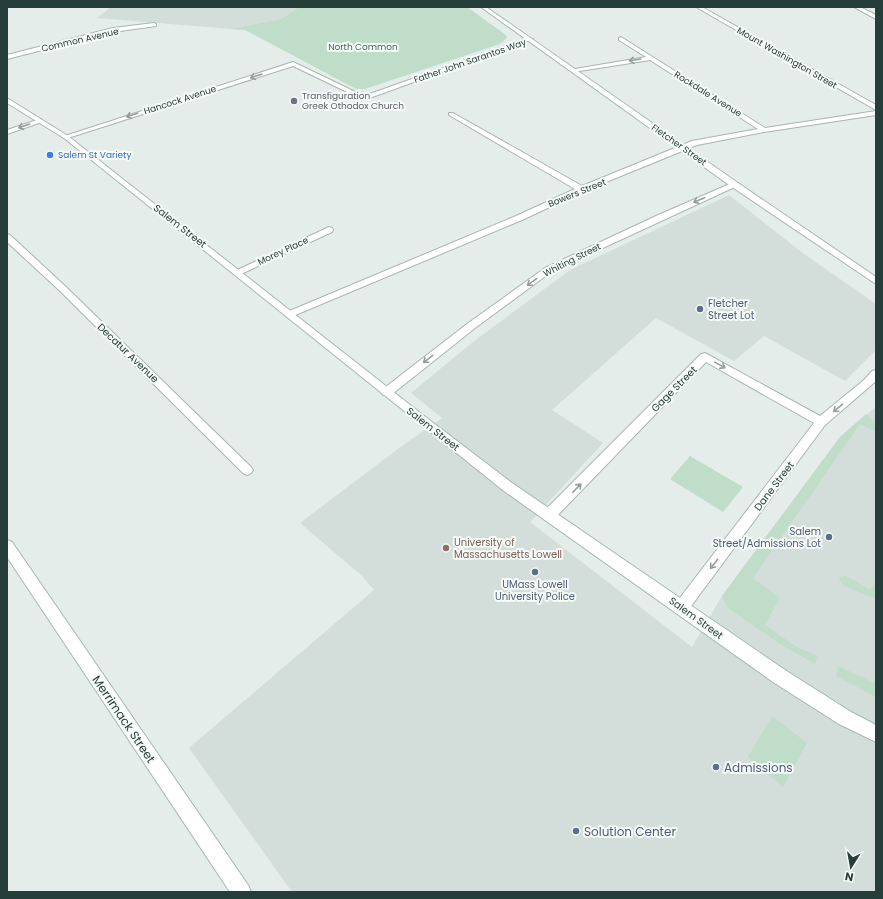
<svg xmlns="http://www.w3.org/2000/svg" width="883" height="899" font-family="Poppins,sans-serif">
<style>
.built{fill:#d3ddd9}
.green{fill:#c0ddc9}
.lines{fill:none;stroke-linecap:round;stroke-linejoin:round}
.minor-casing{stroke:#a8b5b1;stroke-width:2}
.tertiary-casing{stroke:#a8b5b1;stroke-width:2}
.secondary-casing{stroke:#a4b8b2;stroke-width:2}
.minor{fill:#fff;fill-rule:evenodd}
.tertiary{fill:#fff;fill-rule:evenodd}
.secondary{fill:#fff;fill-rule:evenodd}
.oneway{stroke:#929e9c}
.worship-dot{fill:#6b7280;stroke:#f6faf8;stroke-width:1.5}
.shop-dot{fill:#3f7fe0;stroke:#f6faf8;stroke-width:1.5}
.service-dot{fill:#5c6f8a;stroke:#f6faf8;stroke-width:1.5}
.education-dot{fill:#8d6e63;stroke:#f6faf8;stroke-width:1.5}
.labels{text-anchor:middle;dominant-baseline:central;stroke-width:4;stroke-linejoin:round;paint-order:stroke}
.far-street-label{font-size:9px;fill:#253e39;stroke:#f6faf8}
.far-park-label{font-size:9px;fill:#32734e;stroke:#f6faf8}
.far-worship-label{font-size:9px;fill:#5b616d;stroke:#f6faf8;text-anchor:start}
.far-shop-label{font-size:9px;fill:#366cbe;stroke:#f6faf8;text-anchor:start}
.street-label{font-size:10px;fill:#253e39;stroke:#f6faf8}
.service-label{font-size:10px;fill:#4e5e75;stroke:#f6faf8;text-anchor:start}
.education-label{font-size:10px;fill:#785e54;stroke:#f6faf8;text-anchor:start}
.near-street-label{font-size:12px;fill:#253e39;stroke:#f6faf8}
.near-service-label{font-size:12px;fill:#4e5e75;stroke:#f6faf8;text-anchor:start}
</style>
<rect width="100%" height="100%" fill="#e5edea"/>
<g class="built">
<path d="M 111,7 L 299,7 L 281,19 L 230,29 L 97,18 Z"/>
<path d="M 729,195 L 804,254 L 876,304 L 876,350 L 845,381 L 764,336 L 734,361 L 656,318 L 552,410 L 603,443 L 530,522 L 692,647 L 722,596 L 840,437 L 876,407 L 876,892 L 292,892 L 189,748 L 374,590 L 362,576 L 300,523 L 399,448 L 442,418 L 411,393 L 473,342 L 570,270 Z"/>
</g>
<g class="green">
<path d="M 299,7 L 467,7 L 506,35 L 507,38 L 500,44 L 365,89 L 356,89 L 245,30 L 230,29 L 281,19 Z"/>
<path d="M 866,414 L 876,423 L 876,432 L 860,424 L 753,578 L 780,598 L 765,625 L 795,646 L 817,656 L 815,664 L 777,642 L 728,608 L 722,596 L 840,437 Z"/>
<path d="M 690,456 L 743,487 L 723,512 L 670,479 Z"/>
<path d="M 846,576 L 870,590 L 876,581 L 876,599 L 843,585 L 839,579 L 840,577 Z"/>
<path d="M 838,666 L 876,684 L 876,697 L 836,676 Z"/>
<path d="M 772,716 L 807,743 L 783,787 L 748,757 Z"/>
</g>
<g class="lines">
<g class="minor-casing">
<g id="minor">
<path d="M 696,7 L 702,7 L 876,105 L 876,110 Z"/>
<path d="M 154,23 L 156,24 L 156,26 L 113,32 L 7,59 L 7,55 L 113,28 Z"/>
<path d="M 621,37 L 765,128 L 876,111 L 876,115 L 764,132 L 697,145 L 584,191 L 522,220 L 293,316 L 287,316 L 285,314 L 287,312 L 516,216 L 575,189 L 449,115 L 449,113 L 453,113 L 582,186 L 692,141 L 758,129 L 650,60 L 573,72 L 572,71 L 575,69 L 646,57 L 619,40 L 619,38 Z"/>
<path d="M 528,38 L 533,39 L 364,100 L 293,66 L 68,138 L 64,138 L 62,137 L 293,62 L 364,96 Z"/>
<path d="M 40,119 L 42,120 L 42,122 L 7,134 L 7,130 Z"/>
<path d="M 732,183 L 738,183 L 739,185 L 551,272 L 475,328 L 391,395 L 383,395 L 381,392 L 383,389 L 467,324 L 545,268 L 656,216 Z"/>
<path d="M 329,227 L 332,228 L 333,230 L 332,232 L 241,274 L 238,275 L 233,272 Z"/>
<path d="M 7,234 L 10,235 L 65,286 L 251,467 L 253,470 L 251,473 L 247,475 L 243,473 L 59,290 L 7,242 Z"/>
<path d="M 705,353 L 820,416 L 864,380 L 872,371 L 876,370 L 876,381 L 825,425 L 686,613 L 681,615 L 676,613 L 674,608 L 676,603 L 814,423 L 706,362 L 554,519 L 549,521 L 544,519 L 542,515 L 544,511 L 701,354 Z"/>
</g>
</g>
<g class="tertiary-casing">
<path id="tertiary" d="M 854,7 L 860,7 L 876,15 L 876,19 Z"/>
</g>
<g class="secondary-casing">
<g id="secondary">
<path d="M 481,7 L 486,7 L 738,183 L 876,277 L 876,284 L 732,187 Z"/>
<path d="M 7,98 L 68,136 L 419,412 L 512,483 L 785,670 L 851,712 L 876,725 L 876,742 L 839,724 L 773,682 L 504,491 L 64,138 L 7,103 Z"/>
<path d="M 7,540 L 12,542 L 248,885 L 251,892 L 230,892 L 7,557 Z"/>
</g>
</g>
<use href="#minor" class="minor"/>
<use href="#tertiary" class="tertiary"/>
<use href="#secondary" class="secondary"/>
</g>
<defs><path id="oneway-shaft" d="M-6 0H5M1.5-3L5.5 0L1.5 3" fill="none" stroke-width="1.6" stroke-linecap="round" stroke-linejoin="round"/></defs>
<g class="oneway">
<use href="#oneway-shaft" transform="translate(635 60) rotate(171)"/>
<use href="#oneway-shaft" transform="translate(256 76) rotate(162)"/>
<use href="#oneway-shaft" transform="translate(132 115) rotate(162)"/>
<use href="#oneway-shaft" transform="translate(24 126) rotate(161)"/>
<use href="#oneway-shaft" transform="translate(699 200) rotate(157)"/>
<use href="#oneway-shaft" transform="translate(532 282) rotate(144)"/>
<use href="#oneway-shaft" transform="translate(428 359) rotate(142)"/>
<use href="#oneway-shaft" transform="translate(720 365) rotate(29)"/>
<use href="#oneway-shaft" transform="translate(838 408) rotate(140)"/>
<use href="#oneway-shaft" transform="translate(577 488) rotate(-46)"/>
<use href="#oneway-shaft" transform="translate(714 564) rotate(128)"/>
</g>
<circle class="worship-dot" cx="294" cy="101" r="4"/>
<circle class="shop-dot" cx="50" cy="155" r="4"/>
<g class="service-dot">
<circle cx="700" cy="309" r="4"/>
<circle cx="829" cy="537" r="4"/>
<circle cx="535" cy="572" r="4"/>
<circle cx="716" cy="767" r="4"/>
<circle cx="576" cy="831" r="4"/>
</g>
<circle class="education-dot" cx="446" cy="548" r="4"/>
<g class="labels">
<g class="far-street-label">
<text transform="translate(80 40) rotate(-13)">Common Avenue</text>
<text transform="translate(787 58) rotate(30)">Mount Washington Street</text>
<text transform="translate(470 61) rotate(-19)">Father John Sarantos Way</text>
<text transform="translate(708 94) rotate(32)">Rockdale Avenue</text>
<text transform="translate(180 100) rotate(-18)">Hancock Avenue</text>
<text transform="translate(679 145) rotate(35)">Fletcher Street</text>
<text transform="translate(577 193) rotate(-22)">Bowers Street</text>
<text transform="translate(283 251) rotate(-25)">Morey Place</text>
<text transform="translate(572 260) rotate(-27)">Whiting Street</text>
</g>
<g class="far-park-label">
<text x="363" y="47">North Common</text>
</g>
<g class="far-worship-label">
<text x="302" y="96">Transfiguration<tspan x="302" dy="10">Greek Othodox Church</tspan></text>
</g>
<g class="far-shop-label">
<text x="58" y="155">Salem St Variety</text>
</g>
<g class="street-label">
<text transform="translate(180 226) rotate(38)">Salem Street</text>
<text transform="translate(128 353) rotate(44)">Decatur Avenue</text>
<text transform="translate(674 389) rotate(-45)">Gage Street</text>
<text transform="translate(433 429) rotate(38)">Salem Street</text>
<text transform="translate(774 486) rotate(-53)">Dane Street</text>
<text transform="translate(696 618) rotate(36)">Salem Street</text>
</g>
<g class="service-label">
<text x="708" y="303">Fletcher<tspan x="708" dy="12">Street Lot</tspan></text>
<text x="821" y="531" text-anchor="end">Salem<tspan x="821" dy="12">Street/Admissions Lot</tspan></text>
<text x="535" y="584" text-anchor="middle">UMass Lowell<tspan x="535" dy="12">University Police</tspan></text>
</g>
<g class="education-label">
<text x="454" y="542">University of<tspan x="454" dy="12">Massachusetts Lowell</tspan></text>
</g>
<g class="near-street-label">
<text transform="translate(124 719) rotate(56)">Merrimack Street</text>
</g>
<g class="near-service-label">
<text x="724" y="767">Admissions</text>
<text x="584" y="831">Solution Center</text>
</g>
</g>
<rect width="883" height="899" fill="none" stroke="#253e39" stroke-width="16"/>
<g transform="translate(851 867) rotate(191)" stroke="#f6faf8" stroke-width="3" paint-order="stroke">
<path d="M0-3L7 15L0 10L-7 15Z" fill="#253e39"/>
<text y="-6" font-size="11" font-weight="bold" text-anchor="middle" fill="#253e39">N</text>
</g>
</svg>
